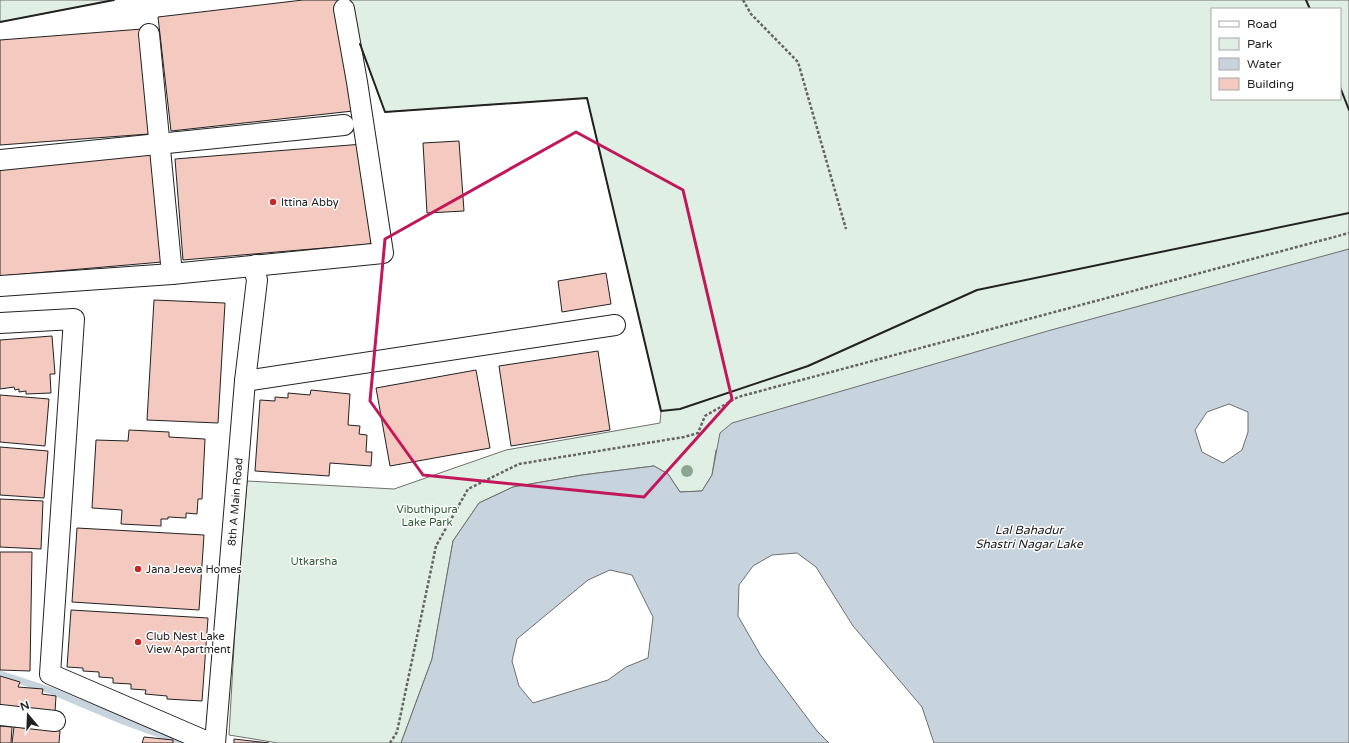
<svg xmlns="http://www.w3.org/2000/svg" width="1349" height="743" font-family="'Varela Round',sans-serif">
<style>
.green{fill:#e0efe3;stroke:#6f6f6f;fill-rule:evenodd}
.water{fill:#c7d3dd;stroke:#6f6f6f;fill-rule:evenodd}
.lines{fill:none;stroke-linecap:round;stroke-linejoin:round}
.stream{stroke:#c7d3dd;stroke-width:7}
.building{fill:#f3c9c0;stroke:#222}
.street-casing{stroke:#222;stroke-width:22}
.path{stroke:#646464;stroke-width:2.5;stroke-dasharray:3 2;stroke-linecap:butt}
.street{stroke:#fff;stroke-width:20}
.wall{stroke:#222;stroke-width:2}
.tree{fill:#8da692}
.marked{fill:none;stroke:#c2185b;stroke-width:3;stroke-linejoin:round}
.poi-dot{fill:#c62828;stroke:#fff;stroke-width:1.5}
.labels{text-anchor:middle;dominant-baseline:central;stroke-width:3;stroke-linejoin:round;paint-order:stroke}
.poi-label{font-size:11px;fill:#222;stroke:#fff;text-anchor:start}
.street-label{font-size:11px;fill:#222;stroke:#fff}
.park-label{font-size:11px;fill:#2f5e38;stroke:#fff}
.water-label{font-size:12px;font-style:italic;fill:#222;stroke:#fff}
</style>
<rect width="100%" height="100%" fill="#fff"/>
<g class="green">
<path d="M 0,0 L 114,0 L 0,22 Z"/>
<path d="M 343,0 L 1349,0 L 1349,249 L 716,450 L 712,475 L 702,491 L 680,492 L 668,474 L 654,466 L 582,475 L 513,487 L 479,503 L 453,541 L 432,659 L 401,743 L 278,743 L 229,735 L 235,629 L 247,481 L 394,489 L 506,450 L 660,423 L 661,411 L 587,98 L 385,112 ZM 1212,9 L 1340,9 L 1340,99 L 1212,99 Z"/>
</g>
<path class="water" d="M 1349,249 L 1349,743 L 934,743 L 922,707 L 853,626 L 816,567 L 797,553 L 772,555 L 753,566 L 739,585 L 738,616 L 761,656 L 817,731 L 829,743 L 401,743 L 432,659 L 453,541 L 479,503 L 513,487 L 582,475 L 654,466 L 668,474 L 680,492 L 702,491 L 712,475 L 720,433 L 732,423 L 1051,330 ZM 1229,404 L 1248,412 L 1248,432 L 1242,450 L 1223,463 L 1202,452 L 1195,430 L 1207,412 ZM 610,570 L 632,575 L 653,617 L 648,658 L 626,667 L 608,680 L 533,703 L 519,686 L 512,661 L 517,639 L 588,580 Z"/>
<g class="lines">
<path class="stream" d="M 0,674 L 52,691 L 123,721 L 184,743"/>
</g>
<g class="building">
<path d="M 303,0 L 340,0 L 353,111 L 171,131 L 158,17 Z"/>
<path d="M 142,29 L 149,134 L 0,145 L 0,40 Z"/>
<path d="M 459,141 L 464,211 L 427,213 L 423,143 Z"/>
<path d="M 363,144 L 371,244 L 183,260 L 175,159 Z"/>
<path d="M 154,153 L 162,262 L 0,276 L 0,166 Z"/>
<path d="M 606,273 L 611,304 L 562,312 L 558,281 Z"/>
<path d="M 154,300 L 225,303 L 218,423 L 147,420 Z"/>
<path d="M 52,336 L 55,374 L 50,374 L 51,393 L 26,394 L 26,391 L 19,392 L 19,389 L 15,390 L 14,387 L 0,389 L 0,340 Z"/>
<path d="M 598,351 L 610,430 L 511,446 L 499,366 Z"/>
<path d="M 476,370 L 490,448 L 390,466 L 376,388 Z"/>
<path d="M 311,390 L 350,394 L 348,425 L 360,426 L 359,434 L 367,435 L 366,452 L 372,452 L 371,466 L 330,463 L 329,476 L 255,471 L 260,400 L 275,401 L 275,397 L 288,398 L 288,393 L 310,395 Z"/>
<path d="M 0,395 L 49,399 L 45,446 L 0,442 Z"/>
<path d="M 129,430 L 169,432 L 169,437 L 205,439 L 202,499 L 198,499 L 197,514 L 186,513 L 186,518 L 168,517 L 168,519 L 161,519 L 161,526 L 121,524 L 122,510 L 92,508 L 96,440 L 128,441 Z"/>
<path d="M 0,447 L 48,451 L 44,498 L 0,495 Z"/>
<path d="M 0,499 L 43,501 L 41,549 L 0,547 Z"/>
<path d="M 77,528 L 204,535 L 199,610 L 72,602 Z"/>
<path d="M 0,552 L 32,552 L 30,671 L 0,670 Z"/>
<path d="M 71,610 L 208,618 L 202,701 L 167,699 L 167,696 L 145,694 L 146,690 L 131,689 L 131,684 L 113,683 L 113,678 L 99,677 L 99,672 L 83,671 L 83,668 L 67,667 Z"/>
<path d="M 0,676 L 20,682 L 18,687 L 43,689 L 42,694 L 56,696 L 55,712 L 0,705 Z"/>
<path d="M 0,726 L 12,727 L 11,743 L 0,743 Z"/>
<path d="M 14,727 L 60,731 L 59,743 L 12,743 Z"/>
<path d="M 144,737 L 173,740 L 173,743 L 142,743 Z"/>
<path d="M 234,739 L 269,743 L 234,743 Z"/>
</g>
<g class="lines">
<g class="street-casing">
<g id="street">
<path d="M 149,34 L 172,274 L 383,253 L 357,82 L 344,9"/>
<path d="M 0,160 L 344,125"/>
<path d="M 0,286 L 172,274"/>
<path d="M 0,323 L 74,319 L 50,674 L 210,743"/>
<path d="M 245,381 L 615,325"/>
<path d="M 0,715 L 55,721"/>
<path id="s1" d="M 215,743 L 245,381 L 257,280 L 255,272 L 256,265"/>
</g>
</g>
<g class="path">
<path d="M 743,0 L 751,14 L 798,62 L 846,229"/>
<path d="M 390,743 L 397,732 L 436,546 L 468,489 L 519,464 L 684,437 L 698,433 L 705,416 L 738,397 L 1349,233"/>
</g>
<use href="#street" class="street"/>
<g class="wall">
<path d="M 1306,0 L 1310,9"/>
<path d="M 0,22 L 114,0"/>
<path d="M 360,44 L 385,112 L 587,98 L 661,411 L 680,409 L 808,366 L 977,290 L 1349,213"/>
<path d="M 1340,87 L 1349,110"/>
</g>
</g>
<circle class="tree" cx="687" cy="471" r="6"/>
<path class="marked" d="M 576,132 L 683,190 L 732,399 L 644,497 L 423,475 L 370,401 L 385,239 Z"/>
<g class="poi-dot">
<circle cx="273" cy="202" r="4"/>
<circle cx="138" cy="569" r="4"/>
<circle cx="138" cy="642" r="4"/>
</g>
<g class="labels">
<g class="poi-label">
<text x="281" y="202">Ittina Abby</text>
<text x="146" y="569">Jana Jeeva Homes</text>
<text x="146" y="636">Club Nest Lake<tspan x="146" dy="13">View Apartment</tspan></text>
</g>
<g class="street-label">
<text stroke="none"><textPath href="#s1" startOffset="242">8th A Main Road</textPath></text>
</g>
<g class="park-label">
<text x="427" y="509">Vibuthipura<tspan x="427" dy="13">Lake Park</tspan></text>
<text x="314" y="561">Utkarsha</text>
</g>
<g class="water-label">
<text x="1029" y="530">Lal Bahadur<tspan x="1029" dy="14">Shastri Nagar Lake</tspan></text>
</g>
</g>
<rect x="1211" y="8" width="130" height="92" fill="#ffffff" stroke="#a7a7a7"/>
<rect x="1219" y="21" width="20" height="6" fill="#ffffff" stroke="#a7a7a7"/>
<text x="1247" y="28" font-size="12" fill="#222222">Road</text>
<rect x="1219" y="38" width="20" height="12" fill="#e0efe3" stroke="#a7a7a7"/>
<text x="1247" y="48" font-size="12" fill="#222222">Park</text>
<rect x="1219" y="58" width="20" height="12" fill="#c7d3dd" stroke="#a7a7a7"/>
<text x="1247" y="68" font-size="12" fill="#222222">Water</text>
<rect x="1219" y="78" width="20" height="12" fill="#f3c9c0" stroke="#a7a7a7"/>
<text x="1247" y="88" font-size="12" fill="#222222">Building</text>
<g transform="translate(28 715) rotate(341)" stroke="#ffffff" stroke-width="3" paint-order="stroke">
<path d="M0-3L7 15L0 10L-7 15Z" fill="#222222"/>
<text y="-6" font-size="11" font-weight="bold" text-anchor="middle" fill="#222222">N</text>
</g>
</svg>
